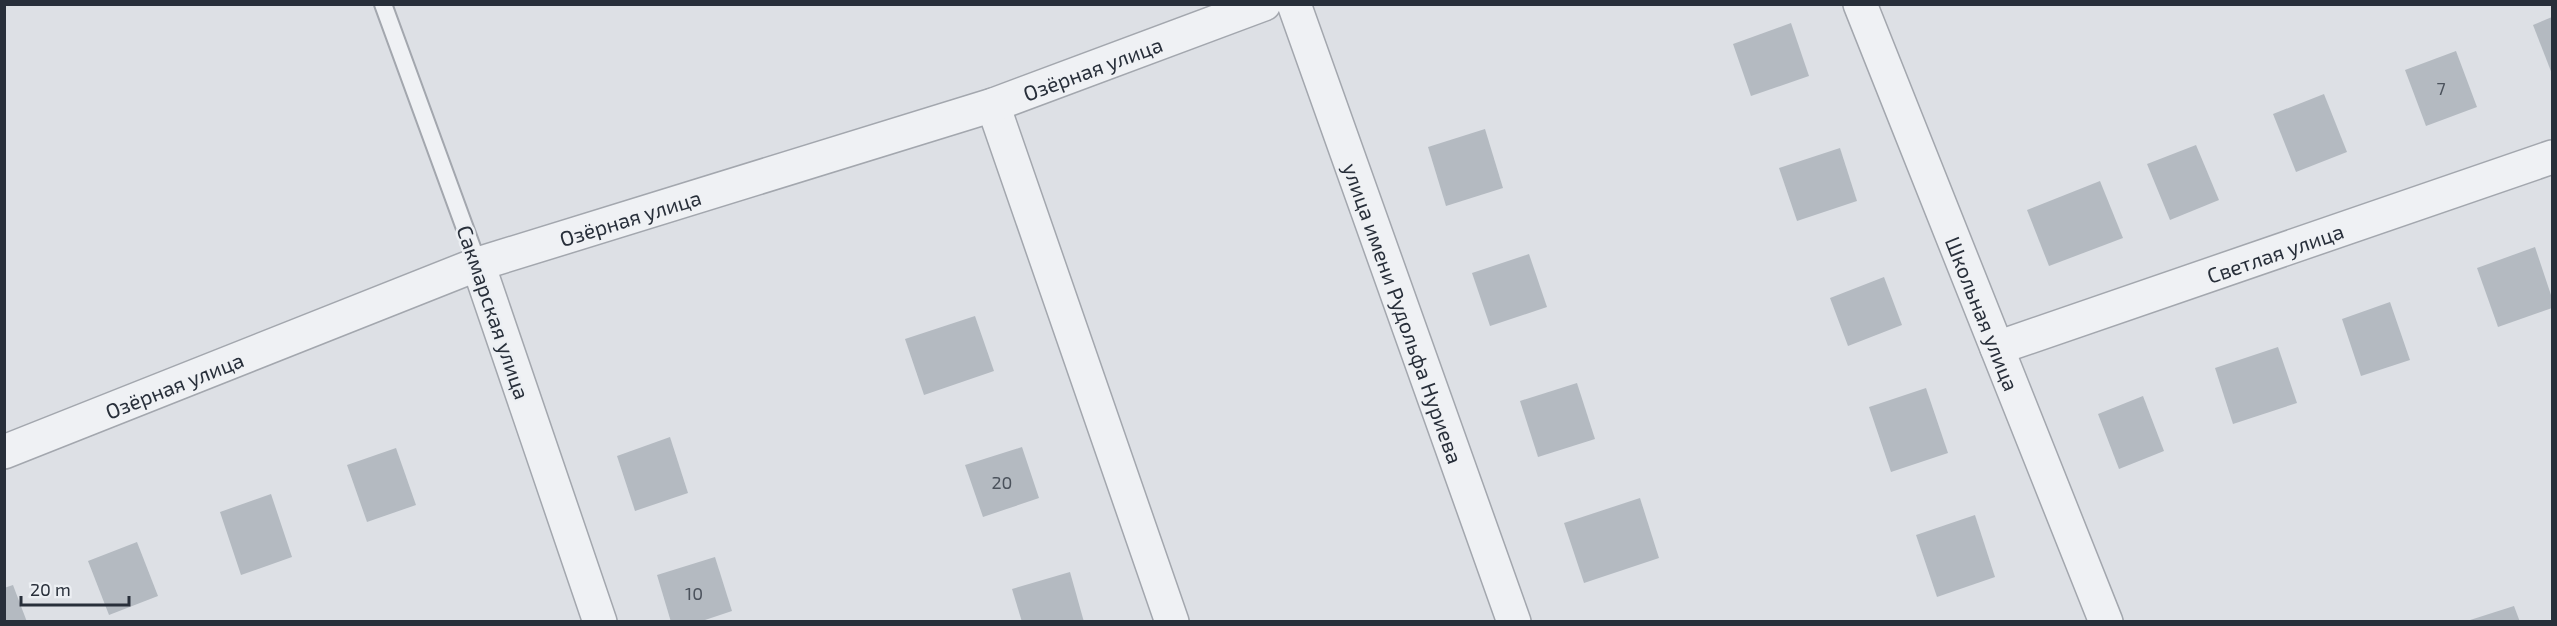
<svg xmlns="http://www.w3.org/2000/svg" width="2557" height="626" font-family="'Exo 2',sans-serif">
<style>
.building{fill:#b4bac1}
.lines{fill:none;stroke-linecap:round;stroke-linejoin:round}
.lane-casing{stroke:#a3a7ae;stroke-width:20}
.street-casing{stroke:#a3a7ae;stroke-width:36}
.lane{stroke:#eff1f4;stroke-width:16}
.street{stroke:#eff1f4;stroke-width:33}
.labels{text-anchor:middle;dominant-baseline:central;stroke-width:5;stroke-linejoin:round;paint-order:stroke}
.number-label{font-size:18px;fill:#4b525c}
.street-label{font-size:21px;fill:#282f3a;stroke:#eceff3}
</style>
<rect width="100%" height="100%" fill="#dde0e5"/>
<g class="building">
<path d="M 2552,17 L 2552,74 L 2533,25 Z"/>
<path d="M 1791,23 L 1809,76 L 1751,96 L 1733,44 Z"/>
<path d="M 2456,51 L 2477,107 L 2426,126 L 2405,70 Z"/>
<path d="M 2324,94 L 2347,152 L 2296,172 L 2273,114 Z"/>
<path d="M 1485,129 L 1503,188 L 1446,206 L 1428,147 Z"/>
<path d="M 2196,145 L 2219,200 L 2170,220 L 2147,164 Z"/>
<path d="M 1840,148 L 1857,201 L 1797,221 L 1779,168 Z"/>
<path d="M 2100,181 L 2123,238 L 2049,266 L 2027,210 Z"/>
<path d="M 2535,247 L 2552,298 L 2552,308 L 2498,327 L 2477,268 Z"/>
<path d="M 1529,254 L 1547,307 L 1490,326 L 1472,273 Z"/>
<path d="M 1884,277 L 1902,325 L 1848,346 L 1830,298 Z"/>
<path d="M 2390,302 L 2410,360 L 2361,376 L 2342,319 Z"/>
<path d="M 975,316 L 994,371 L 924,395 L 905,339 Z"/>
<path d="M 2278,347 L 2297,403 L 2233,424 L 2215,368 Z"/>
<path d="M 1577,383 L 1595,439 L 1538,457 L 1520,401 Z"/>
<path d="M 1926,388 L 1948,453 L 1891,472 L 1869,407 Z"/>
<path d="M 2143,396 L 2164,451 L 2119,469 L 2098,414 Z"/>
<path d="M 670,437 L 688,493 L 635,511 L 617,456 Z"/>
<path d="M 1022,447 L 1039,498 L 983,517 L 965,465 Z"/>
<path d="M 396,448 L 416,505 L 367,522 L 347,465 Z"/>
<path d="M 271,494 L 292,557 L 241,575 L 220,512 Z"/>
<path d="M 1640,498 L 1659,558 L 1584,583 L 1564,523 Z"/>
<path d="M 1975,515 L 1995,577 L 1937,597 L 1916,535 Z"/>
<path d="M 137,542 L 158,596 L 109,615 L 88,561 Z"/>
<path d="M 715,557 L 732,611 L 699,622 L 671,622 L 657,575 Z"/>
<path d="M 1070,572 L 1084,622 L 1022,622 L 1012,589 Z"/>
<path d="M 13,585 L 27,622 L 4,622 L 4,588 Z"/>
<path d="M 2514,606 L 2520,622 L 2467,622 L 2467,621 Z"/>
</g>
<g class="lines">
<g class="lane-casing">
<path id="lane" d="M 383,4 L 478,264"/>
</g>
<g class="street-casing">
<g id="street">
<path id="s1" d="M 1294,4 L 1514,622"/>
<path id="s2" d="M 1860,4 L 2106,622"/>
<path d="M 993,105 L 1172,622"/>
<path d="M 478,264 L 600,622"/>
<path id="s3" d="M 1997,348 L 2552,157"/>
<path id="s4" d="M 4,452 L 478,264 L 993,105 L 1264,4"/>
</g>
</g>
<use href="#lane" class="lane"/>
<use href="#street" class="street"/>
</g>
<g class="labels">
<g class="number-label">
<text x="2441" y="88">7</text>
<text x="1002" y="482">20</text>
<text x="694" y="593">10</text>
</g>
<g class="street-label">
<text stroke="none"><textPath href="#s4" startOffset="1155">Озёрная улица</textPath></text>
<text stroke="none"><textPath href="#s4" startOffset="669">Озёрная улица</textPath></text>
<text stroke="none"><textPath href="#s3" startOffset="294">Светлая улица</textPath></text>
<text transform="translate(494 312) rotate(71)">Сакмарская улица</text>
<text stroke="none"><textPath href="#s1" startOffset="328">улица имени Рудольфа Нуриева</textPath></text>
<text stroke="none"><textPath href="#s2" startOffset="333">Школьная улица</textPath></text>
<text stroke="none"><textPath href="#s4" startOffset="183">Озёрная улица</textPath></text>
</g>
</g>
<rect width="2557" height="626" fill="none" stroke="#282f3a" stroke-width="12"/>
<path d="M21 596v9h108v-9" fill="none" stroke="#282f3a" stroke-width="3"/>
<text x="30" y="596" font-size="18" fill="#282f3a" stroke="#eceff3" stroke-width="4.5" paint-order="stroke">20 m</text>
</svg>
